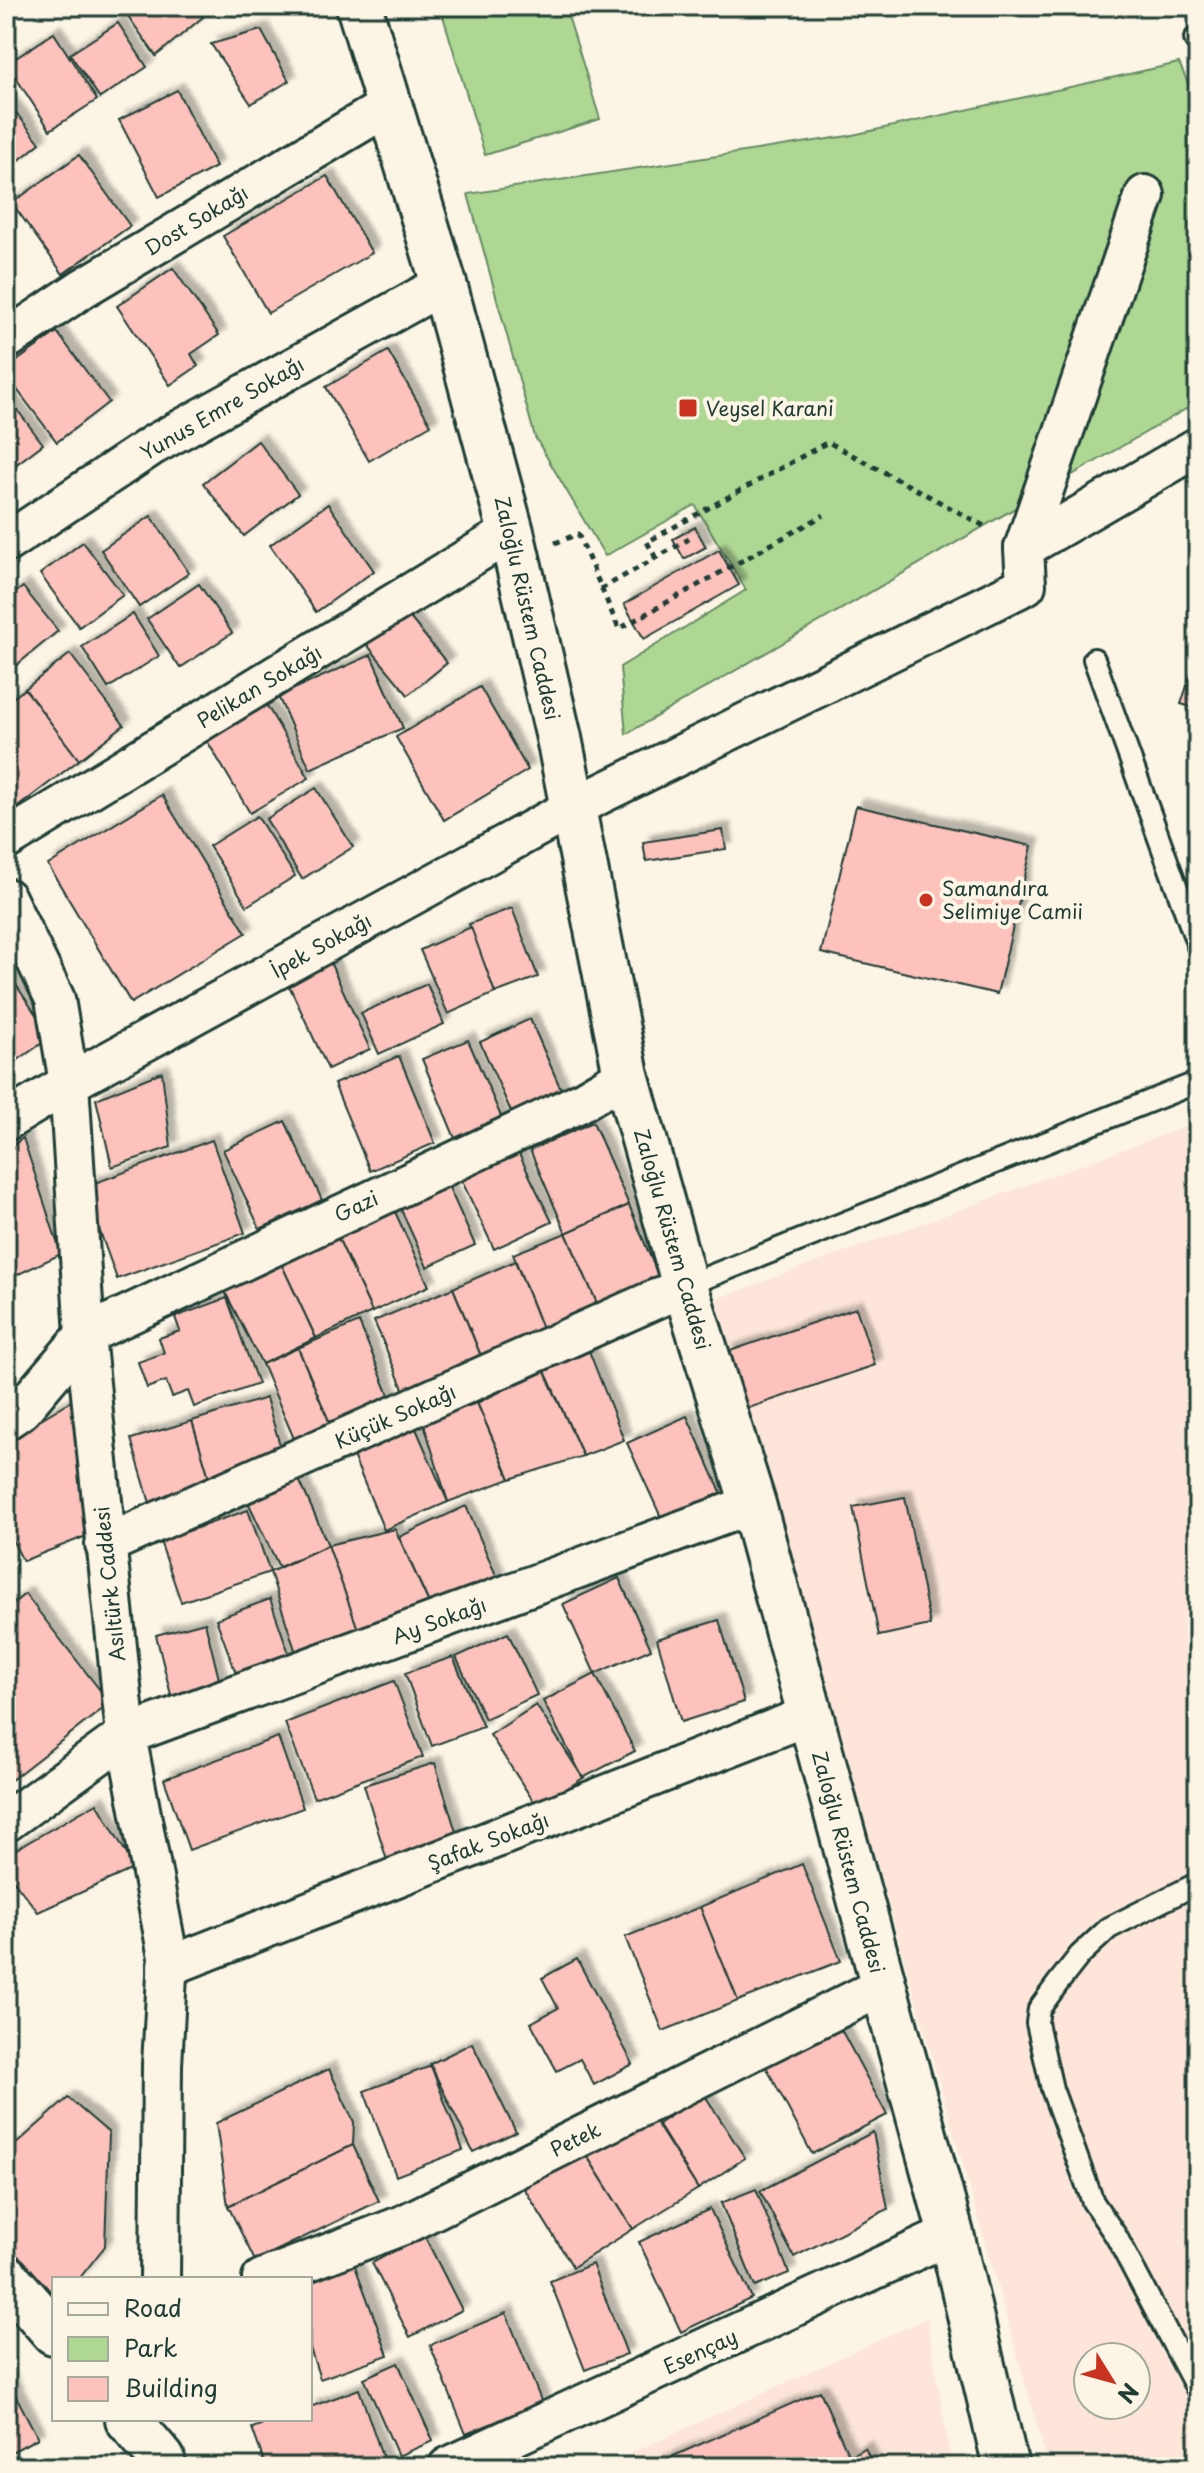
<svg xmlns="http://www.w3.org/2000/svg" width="1204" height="2473" font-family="'Playpen Sans',sans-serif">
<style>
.built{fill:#fde6d9;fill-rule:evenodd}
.green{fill:#aed794;stroke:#668a64;stroke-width:2}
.building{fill:#fec2bc;stroke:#1f3d34;stroke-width:2;filter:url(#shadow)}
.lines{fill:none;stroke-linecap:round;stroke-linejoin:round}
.service-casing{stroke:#1f3d34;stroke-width:26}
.minor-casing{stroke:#1f3d34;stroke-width:44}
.tertiary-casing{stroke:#1f3d34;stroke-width:50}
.secondary-casing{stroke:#1f3d34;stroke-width:50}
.path{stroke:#1f3d34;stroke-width:5;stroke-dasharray:6 6;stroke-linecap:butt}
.service{stroke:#fcf5e5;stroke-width:20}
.minor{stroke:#fcf5e5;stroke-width:38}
.tertiary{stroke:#fcf5e5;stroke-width:44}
.secondary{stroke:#fcf5e5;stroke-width:44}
.poi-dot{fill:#c8321e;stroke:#fcf5e5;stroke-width:3}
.labels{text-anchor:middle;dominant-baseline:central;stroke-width:8;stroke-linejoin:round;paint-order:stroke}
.street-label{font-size:20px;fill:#1f3d34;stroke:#fcf5e5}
.poi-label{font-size:20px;fill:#1f3d34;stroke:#fcf5e5;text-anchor:start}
</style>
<defs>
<filter id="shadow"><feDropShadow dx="7" dy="-7" stdDeviation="2" flood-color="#0004"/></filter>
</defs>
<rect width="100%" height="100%" fill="#fcf5e5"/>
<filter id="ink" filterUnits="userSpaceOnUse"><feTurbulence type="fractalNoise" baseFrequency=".0125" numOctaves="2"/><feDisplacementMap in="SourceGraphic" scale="16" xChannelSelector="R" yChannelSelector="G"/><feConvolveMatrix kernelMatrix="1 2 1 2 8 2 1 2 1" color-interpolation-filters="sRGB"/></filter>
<g filter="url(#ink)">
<g class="built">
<path d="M 1198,1122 L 1198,2467 L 1049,2467 L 716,1299 ZM 1088,2357 L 1136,2357 L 1136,2405 L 1088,2405 Z"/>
<path d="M 927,2318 L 952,2467 L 601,2467 Z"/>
</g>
<g class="green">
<path d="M 440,6 L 565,6 L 600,119 L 485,155 Z"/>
<path d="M 1179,63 L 1198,105 L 1198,402 L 626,734 L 620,667 L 746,590 L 695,505 L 605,556 L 535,437 L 468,194 L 848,136 Z"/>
</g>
<g class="building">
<path d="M 121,6 L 197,6 L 203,17 L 156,56 Z"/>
<path d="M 118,23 L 147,67 L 100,98 L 70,54 Z"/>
<path d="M 261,30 L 289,81 L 251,104 L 211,44 Z"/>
<path d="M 54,33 L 97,100 L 50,130 L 7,64 Z"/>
<path d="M 177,90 L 216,167 L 159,197 L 119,120 Z"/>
<path d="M 6,100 L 40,143 L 6,171 Z"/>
<path d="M 79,155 L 130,226 L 63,274 L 12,203 Z"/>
<path d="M 327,176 L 372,253 L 268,313 L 223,236 Z"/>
<path d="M 173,268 L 219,335 L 191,354 L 198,366 L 170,385 L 117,306 Z"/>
<path d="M 57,332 L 109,402 L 57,442 L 6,375 L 6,369 Z"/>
<path d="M 388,351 L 431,425 L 369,461 L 326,387 Z"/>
<path d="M 6,395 L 43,444 L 6,472 Z"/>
<path d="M 258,441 L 298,494 L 244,536 L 203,483 Z"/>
<path d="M 328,504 L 374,571 L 316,612 L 270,545 Z"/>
<path d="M 151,516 L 189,573 L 139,607 L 101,550 Z"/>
<path d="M 695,527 L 706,547 L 684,559 L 673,539 Z"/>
<path d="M 83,542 L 123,595 L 79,627 L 40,574 Z"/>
<path d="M 719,550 L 739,585 L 644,639 L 624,604 Z"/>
<path d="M 199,584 L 232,633 L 180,668 L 147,619 Z"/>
<path d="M 23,587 L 58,631 L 13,668 L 6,659 L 6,600 Z"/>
<path d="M 398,603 L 447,663 L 408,695 L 359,635 Z"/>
<path d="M 133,614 L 159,656 L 108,688 L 82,647 Z"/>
<path d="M 1198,653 L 1198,709 L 1181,704 Z"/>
<path d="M 70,654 L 124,725 L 79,760 L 25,689 Z"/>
<path d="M 371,655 L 403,728 L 310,769 L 278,696 Z"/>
<path d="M 480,687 L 528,770 L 444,820 L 396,737 Z"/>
<path d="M 25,689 L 79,760 L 6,816 L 6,703 Z"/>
<path d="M 266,704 L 309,778 L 250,813 L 206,739 Z"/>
<path d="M 316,788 L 353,847 L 302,879 L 266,819 Z"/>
<path d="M 162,795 L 246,933 L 131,1003 L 48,865 Z"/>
<path d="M 856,806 L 1032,846 L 997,994 L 821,953 Z"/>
<path d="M 257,816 L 295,876 L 247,906 L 209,846 Z"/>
<path d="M 723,830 L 726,849 L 646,861 L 643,842 Z"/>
<path d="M 512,908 L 538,977 L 495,993 L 469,924 Z"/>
<path d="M 471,927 L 495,993 L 448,1014 L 420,950 Z"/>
<path d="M 329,960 L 370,1049 L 328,1069 L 286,979 Z"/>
<path d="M 6,970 L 51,1037 L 6,1068 Z"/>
<path d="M 427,984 L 444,1024 L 379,1054 L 361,1013 Z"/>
<path d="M 530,1019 L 567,1103 L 517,1125 L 480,1042 Z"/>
<path d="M 468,1040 L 506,1128 L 459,1148 L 422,1059 Z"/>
<path d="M 399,1056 L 435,1143 L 370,1171 L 334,1084 Z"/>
<path d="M 162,1072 L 171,1147 L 112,1167 L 96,1099 Z"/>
<path d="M 285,1121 L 322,1200 L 260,1229 L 223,1150 Z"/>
<path d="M 593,1122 L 629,1205 L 566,1233 L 530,1150 Z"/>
<path d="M 23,1138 L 61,1254 L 6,1280 L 6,1150 Z"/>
<path d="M 212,1140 L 245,1233 L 117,1279 L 84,1187 Z"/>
<path d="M 517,1150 L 552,1222 L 494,1249 L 460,1177 Z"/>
<path d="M 446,1181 L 475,1245 L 427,1267 L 398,1203 Z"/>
<path d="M 391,1203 L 429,1286 L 372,1312 L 334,1229 Z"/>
<path d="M 629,1205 L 665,1292 L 603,1317 L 566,1233 Z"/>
<path d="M 334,1229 L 372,1312 L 316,1338 L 279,1259 Z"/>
<path d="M 566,1233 L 603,1317 L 546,1339 L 513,1254 Z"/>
<path d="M 279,1259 L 316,1338 L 262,1364 L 222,1286 Z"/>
<path d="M 515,1261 L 546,1339 L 485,1366 L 453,1288 Z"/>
<path d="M 453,1288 L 485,1366 L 407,1398 L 374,1321 Z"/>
<path d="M 227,1298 L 258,1384 L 194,1407 L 188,1391 L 172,1397 L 166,1381 L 147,1388 L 138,1362 L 164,1353 L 159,1338 L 180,1331 L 175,1317 Z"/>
<path d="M 856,1308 L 875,1365 L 746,1409 L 727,1352 Z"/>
<path d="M 359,1322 L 391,1400 L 331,1426 L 298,1348 Z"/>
<path d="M 298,1348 L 331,1426 L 295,1441 L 262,1364 Z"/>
<path d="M 589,1351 L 624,1440 L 583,1456 L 544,1369 Z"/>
<path d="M 544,1370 L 583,1456 L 510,1479 L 477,1403 Z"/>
<path d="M 266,1398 L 285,1462 L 211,1484 L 192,1421 Z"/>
<path d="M 71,1401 L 94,1533 L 23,1561 L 6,1528 L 6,1440 Z"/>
<path d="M 477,1403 L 510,1479 L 448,1502 L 423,1421 Z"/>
<path d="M 687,1416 L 724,1499 L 665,1526 L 627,1443 Z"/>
<path d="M 192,1421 L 211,1484 L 150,1503 L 131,1439 Z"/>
<path d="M 414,1424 L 448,1502 L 384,1530 L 351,1451 Z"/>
<path d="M 298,1477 L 328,1545 L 279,1567 L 247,1500 Z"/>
<path d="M 905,1497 L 930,1625 L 879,1636 L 853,1507 Z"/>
<path d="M 466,1506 L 499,1582 L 433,1612 L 399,1537 Z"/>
<path d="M 248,1510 L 270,1572 L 181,1602 L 160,1541 Z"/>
<path d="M 395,1529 L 433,1612 L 361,1638 L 328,1545 Z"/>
<path d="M 328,1545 L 361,1638 L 298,1659 L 270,1572 Z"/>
<path d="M 619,1578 L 651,1649 L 595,1674 L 563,1604 Z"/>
<path d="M 25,1594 L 110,1703 L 6,1784 L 6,1609 Z"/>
<path d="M 270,1599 L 293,1665 L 240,1684 L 216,1619 Z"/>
<path d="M 719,1620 L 744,1702 L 681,1722 L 657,1639 Z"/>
<path d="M 205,1622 L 221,1687 L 172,1699 L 156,1635 Z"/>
<path d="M 508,1633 L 537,1695 L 485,1719 L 456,1657 Z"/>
<path d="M 453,1657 L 483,1727 L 432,1746 L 405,1673 Z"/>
<path d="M 595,1674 L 635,1751 L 583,1778 L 543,1701 Z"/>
<path d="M 394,1681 L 423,1757 L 314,1798 L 285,1723 Z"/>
<path d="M 536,1705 L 583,1778 L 538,1808 L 490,1735 Z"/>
<path d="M 278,1737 L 303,1808 L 189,1850 L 164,1779 Z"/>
<path d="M 435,1763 L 460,1845 L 389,1867 L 364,1785 Z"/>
<path d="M 97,1803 L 135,1868 L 38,1912 L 6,1871 L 6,1855 Z"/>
<path d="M 802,1864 L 841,1961 L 738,2001 L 700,1907 Z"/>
<path d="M 700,1907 L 738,2001 L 663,2031 L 625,1937 Z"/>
<path d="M 577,1959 L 633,2064 L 594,2085 L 580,2059 L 557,2071 L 531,2023 L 558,2008 L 542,1978 Z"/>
<path d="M 837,2022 L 887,2115 L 812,2154 L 763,2061 Z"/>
<path d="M 472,2043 L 516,2132 L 473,2152 L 430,2064 Z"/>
<path d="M 431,2066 L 463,2150 L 396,2176 L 364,2091 Z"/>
<path d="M 329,2069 L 354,2122 L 353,2145 L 228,2206 L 216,2123 Z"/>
<path d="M 704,2094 L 745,2158 L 698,2189 L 658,2124 Z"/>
<path d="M 68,2098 L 109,2133 L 105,2246 L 79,2279 L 54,2279 L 54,2302 L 6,2248 L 6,2153 Z"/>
<path d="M 651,2115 L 698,2189 L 633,2229 L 587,2156 Z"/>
<path d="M 873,2132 L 888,2209 L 794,2257 L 760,2191 Z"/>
<path d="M 353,2145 L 379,2201 L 255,2261 L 228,2206 Z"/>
<path d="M 583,2150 L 633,2229 L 573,2267 L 524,2188 Z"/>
<path d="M 756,2189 L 789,2273 L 755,2287 L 721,2203 Z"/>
<path d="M 710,2209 L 752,2298 L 681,2332 L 639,2242 Z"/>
<path d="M 424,2235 L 462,2310 L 410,2337 L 372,2263 Z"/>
<path d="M 352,2258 L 388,2355 L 320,2379 L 310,2348 L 310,2279 Z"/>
<path d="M 592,2264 L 627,2354 L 585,2370 L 550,2281 Z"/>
<path d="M 506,2313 L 542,2403 L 466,2434 L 430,2345 Z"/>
<path d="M 398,2363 L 433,2441 L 398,2456 L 364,2378 Z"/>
<path d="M 6,2377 L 38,2438 L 6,2455 Z"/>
<path d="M 359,2389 L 386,2467 L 266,2467 L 252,2428 L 278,2419 L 310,2419 L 310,2407 Z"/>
<path d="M 820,2391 L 849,2456 L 865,2448 L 874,2467 L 649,2467 Z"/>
</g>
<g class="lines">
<g class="service-casing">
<g id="service">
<path d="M 1195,39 L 1198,43"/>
<path d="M 1094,659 L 1198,946"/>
<path d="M 685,1286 L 1198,1082"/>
<path d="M 1198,1883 L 1109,1928 L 1080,1955 L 1058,1983 L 1039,2009 L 1037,2023 L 1052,2089 L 1093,2202 L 1116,2236 L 1198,2391"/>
</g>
</g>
<g class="minor-casing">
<g id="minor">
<path d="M 6,340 L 83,288 L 390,105"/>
<path d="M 6,543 L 153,445 L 444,284"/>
<path d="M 1024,548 L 1145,195"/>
<path d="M 6,840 L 511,532"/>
<path d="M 6,898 L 55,999 L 69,1083 L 85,1335 L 126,1735 L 168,1957 L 162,2065 L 160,2279"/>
<path d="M 6,1121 L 69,1083 L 572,808 L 1026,585 L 1024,548 L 1198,447"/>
<path d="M 6,1420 L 22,1409 L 85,1335 L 579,1103 L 626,1075"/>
<path d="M 105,1545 L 685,1286"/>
<path d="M 6,1822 L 126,1735 L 753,1504"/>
<path d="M 167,1967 L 810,1715"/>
<path d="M 262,2279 L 403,2225 L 883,1986"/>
<path d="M 448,2467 L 951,2234"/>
</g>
</g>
<g class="tertiary-casing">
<path id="tertiary" d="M 359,6 L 444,284 L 511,532 L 559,738 L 626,1075 L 685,1286 L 753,1504 L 951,2234 L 1006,2467"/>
</g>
<g class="secondary-casing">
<g id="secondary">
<path d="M 6,2277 L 54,2332"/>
<path d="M 128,2419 L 162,2459 L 163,2467"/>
</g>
</g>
<g class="path">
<path d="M 555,543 L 578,534 L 619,629 L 824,515"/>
<path d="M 656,558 L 647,542 L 828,442 L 988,528"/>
<path d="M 601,589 L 689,539"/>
</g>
<use href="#service" class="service"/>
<use href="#minor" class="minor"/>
<use href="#tertiary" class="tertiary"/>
<use href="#secondary" class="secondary"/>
</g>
</g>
<g class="poi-dot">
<rect x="678" y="398" width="20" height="20" rx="4"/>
<circle cx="926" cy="900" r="8"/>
</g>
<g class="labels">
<g class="street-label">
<text transform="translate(196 220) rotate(-31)">Dost Sokağı</text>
<text transform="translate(222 408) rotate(-30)">Yunus Emre Sokağı</text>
<text transform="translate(528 608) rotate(77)">Zaloğlu Rüstem Caddesi</text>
<text transform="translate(259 686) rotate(-31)">Pelikan Sokağı</text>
<text transform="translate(321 945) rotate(-29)">İpek Sokağı</text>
<text transform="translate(356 1206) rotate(-25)">Gazi</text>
<text transform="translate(673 1239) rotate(74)">Zaloğlu Rüstem Caddesi</text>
<text transform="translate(395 1416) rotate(-24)">Küçük Sokağı</text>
<text transform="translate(109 1584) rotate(-96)">Asıltürk Caddesi</text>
<text transform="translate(439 1620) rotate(-20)">Ay Sokağı</text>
<text transform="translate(488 1841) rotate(-21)">Şafak Sokağı</text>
<text transform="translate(849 1862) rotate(75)">Zaloğlu Rüstem Caddesi</text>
<text transform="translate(575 2139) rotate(-26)">Petek</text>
<text transform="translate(700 2351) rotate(-25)">Esençay</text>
</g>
<g class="poi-label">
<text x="706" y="408">Veysel Karani</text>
<text x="942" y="888">Samandıra<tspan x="942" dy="23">Selimiye Camii</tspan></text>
</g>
</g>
<rect width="1204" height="2473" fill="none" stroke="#fcf5e5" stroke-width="32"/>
<rect x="16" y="16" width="1172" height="2441" fill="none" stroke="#1f3d34" stroke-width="3" filter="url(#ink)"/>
<rect x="52" y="2277" width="260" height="144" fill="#fcf5e5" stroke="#a4ab9e" stroke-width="2"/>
<rect x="68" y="2303" width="40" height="12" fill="#fcf5e5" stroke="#a4ab9e" stroke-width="2"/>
<text x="124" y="2317" font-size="24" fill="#1f3d34">Road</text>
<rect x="68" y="2337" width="40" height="24" fill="#aed794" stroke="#a4ab9e" stroke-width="2"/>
<text x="124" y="2357" font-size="24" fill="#1f3d34">Park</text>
<rect x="68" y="2377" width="40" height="24" fill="#fec2bc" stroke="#a4ab9e" stroke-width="2"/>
<text x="124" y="2397" font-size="24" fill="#1f3d34">Building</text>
<g transform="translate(1112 2381) rotate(127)"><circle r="38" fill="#fcf5e5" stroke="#a4ab9e" stroke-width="2"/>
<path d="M0-6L14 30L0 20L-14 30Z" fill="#c8321e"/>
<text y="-12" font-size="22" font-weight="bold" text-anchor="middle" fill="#1f3d34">N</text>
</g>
</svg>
